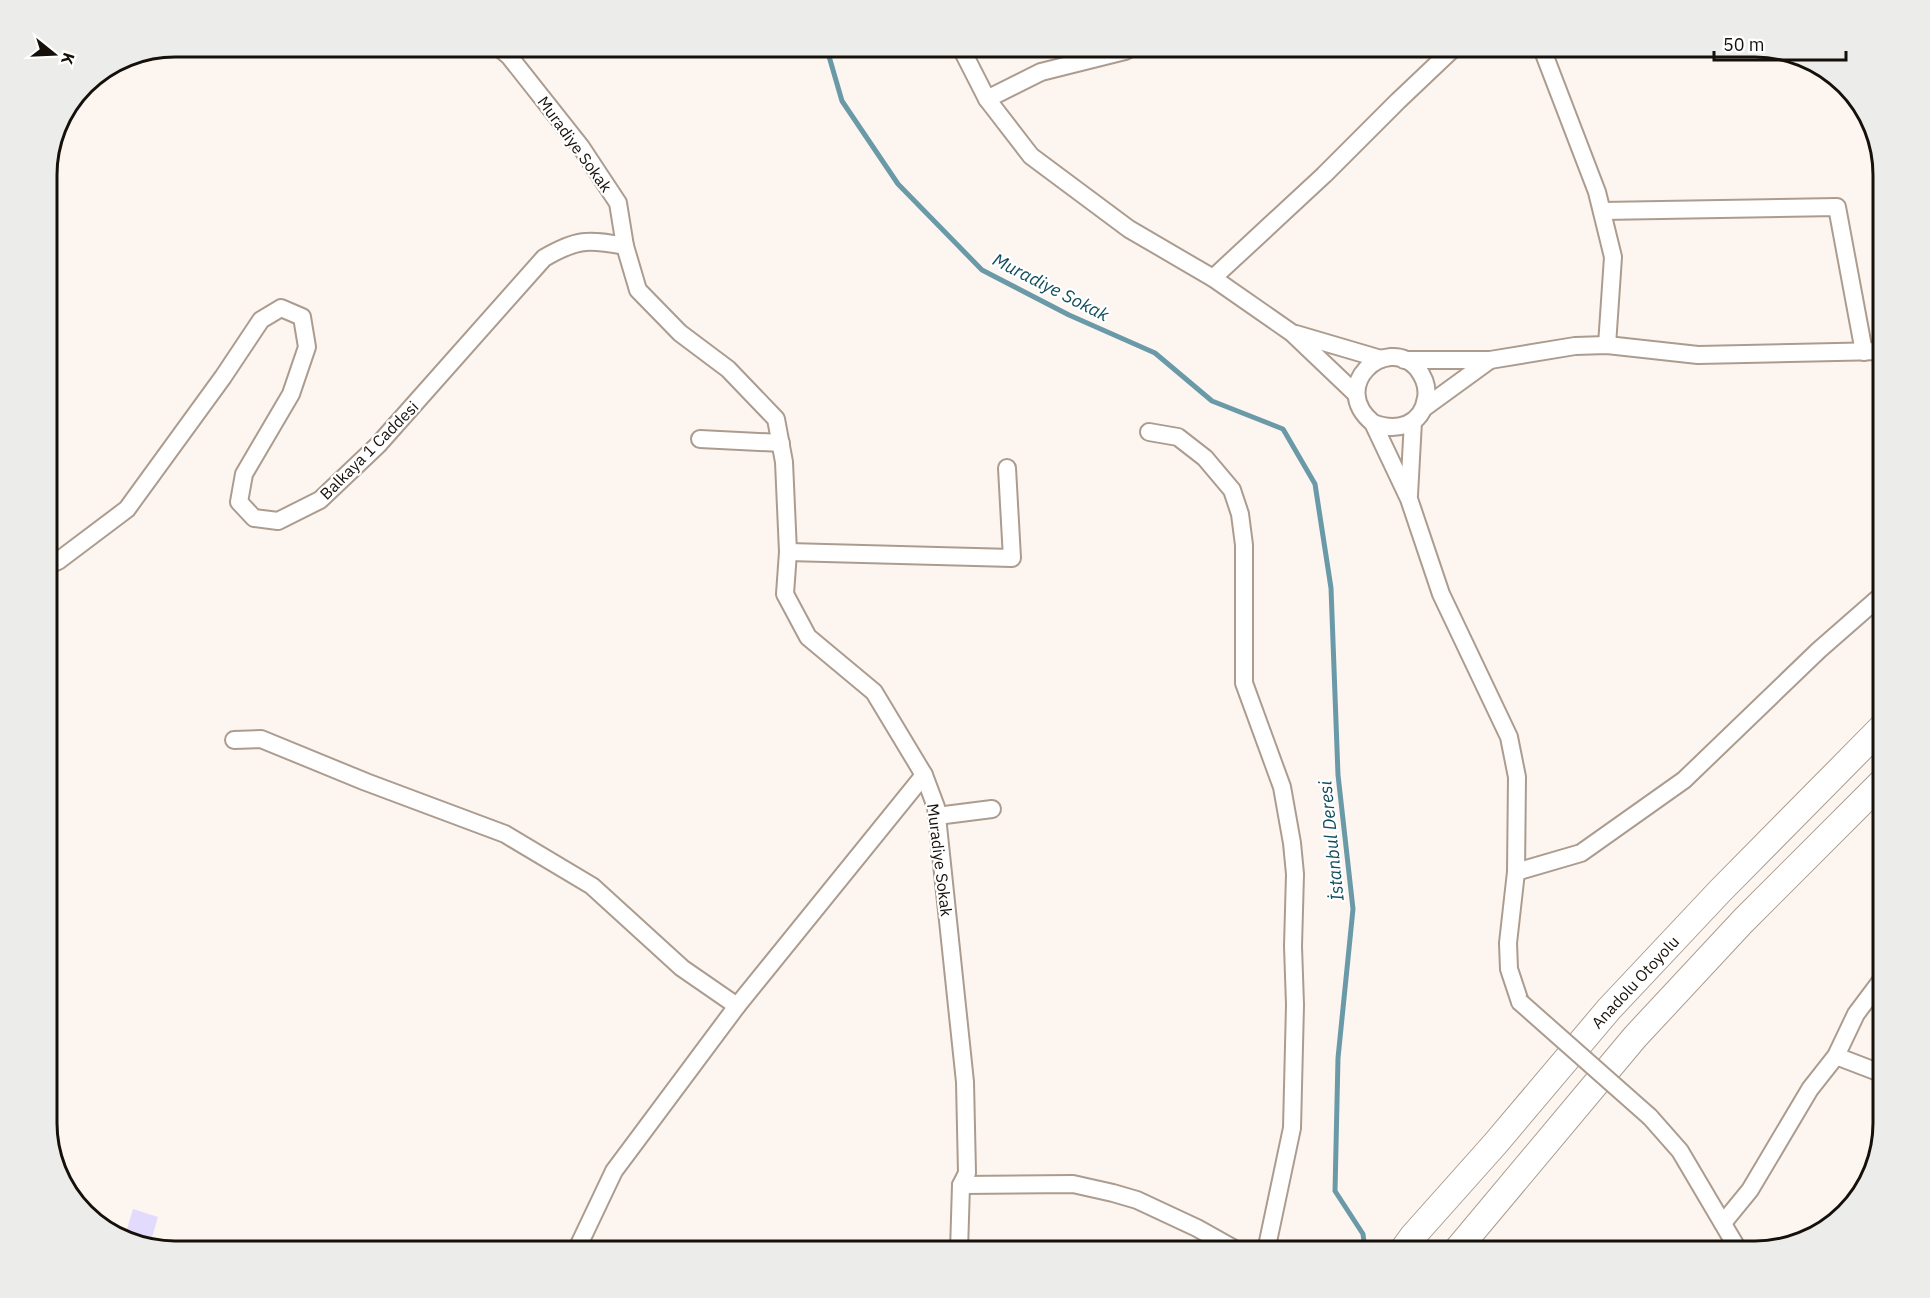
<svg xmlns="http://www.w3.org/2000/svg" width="1930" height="1298" font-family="'IBM Plex Sans',sans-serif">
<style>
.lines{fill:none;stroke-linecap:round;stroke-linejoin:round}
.stream{stroke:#6a9aa8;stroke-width:5}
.building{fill:#e2dbfd}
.minor-casing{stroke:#ac9c8f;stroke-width:20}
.highway-casing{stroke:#ac9c8f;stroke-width:28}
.minor{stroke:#fff;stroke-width:16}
.highway{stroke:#fff;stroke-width:26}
.minor-bridge-casing{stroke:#ac9c8f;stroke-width:20;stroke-linecap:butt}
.minor-bridge{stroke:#fff;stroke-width:16}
.labels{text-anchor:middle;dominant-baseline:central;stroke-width:4.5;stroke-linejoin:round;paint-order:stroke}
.street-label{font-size:16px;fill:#16100b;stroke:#fff}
.water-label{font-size:18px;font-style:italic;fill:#0f4d5d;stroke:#fff}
.rim{fill:none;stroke:#16100b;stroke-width:3}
</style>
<rect width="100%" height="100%" fill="#fdf6f0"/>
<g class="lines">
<path class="stream" d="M 826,46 L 842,101 L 898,184 L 982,270 L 1069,315 L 1155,353 L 1212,401 L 1283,429 L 1315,484 L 1331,588 L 1338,775 L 1353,909 L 1338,1058 L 1335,1191 L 1363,1234 L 1365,1251"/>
</g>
<path class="building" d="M 133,1209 L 158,1217 L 150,1244 L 125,1236 Z"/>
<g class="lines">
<g class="minor-casing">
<g id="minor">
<path d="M 497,46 L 509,56 L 581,147 L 618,203 L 625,246 L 638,290 L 680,333 L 728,369 L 776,419 L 784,462 L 788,552 L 785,594 L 808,637 L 874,692 L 924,775 L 936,807 L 965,1082 L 967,1173 L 961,1185 L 959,1251"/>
<path d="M 960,46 L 987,99 L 1031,156 L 1129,229 L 1213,278 L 1292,333 L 1356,394"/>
<path d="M 1541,46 L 1597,192 L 1613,257 L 1607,345"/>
<path d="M 987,99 L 1041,72 L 1125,51 L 1135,46"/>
<path d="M 1602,211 L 1837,207 L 1864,352"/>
<path d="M 1213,278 L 1324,175 L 1398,101 L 1456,46"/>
<path d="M 1296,334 L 1381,359"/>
<path d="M 1404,360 L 1490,360 L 1575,346 L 1607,345 L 1698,355 L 1883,351"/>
<path d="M 1424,408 L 1490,360"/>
<path d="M 1373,423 C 1396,432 1422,426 1426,398 C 1428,387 1424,377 1417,368 C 1386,334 1328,386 1373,423 L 1409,499 L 1441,594 L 1509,737 L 1517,777 L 1516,872 L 1508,943 L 1509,969 L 1520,1002"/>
<path d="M 1149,432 L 1178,437 L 1205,458 L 1232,490 L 1240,514 L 1244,545 L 1244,683 L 1282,787 L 1292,843 L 1295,874 L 1293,946 L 1295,1005 L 1292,1128 L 1266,1251"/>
<path d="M 700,439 L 781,443"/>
<path d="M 1409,495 L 1413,421"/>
<path d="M 788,552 L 1012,558 L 1007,468"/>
<path d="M 47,566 L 58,561 L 127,509 L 223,377 L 261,320 L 281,308 L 302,317 L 307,347 L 291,394 L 244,474 L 239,502 L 254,518 L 278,521 L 320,500 L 378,445 L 544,258 C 577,239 587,239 625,246"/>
<path d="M 234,740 L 261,739 L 366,782 L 505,834 L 592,886 L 682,968 L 737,1006"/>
<path d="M 937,816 L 992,809"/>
<path d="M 1516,872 L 1581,853 L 1684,780 L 1819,650 L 1883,594"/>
<path d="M 1836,1056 L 1883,1074"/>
<path d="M 1650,1117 L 1680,1151 L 1739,1251"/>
<path d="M 961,1185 L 1073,1184 L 1113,1193 L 1137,1200 L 1197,1228 L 1238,1251"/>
<path d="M 1723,1223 L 1750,1190 L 1810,1089 L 1836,1056 L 1856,1014 L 1883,978"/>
<path d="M 576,1251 L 614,1171 L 737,1006 L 924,775"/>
</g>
</g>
<g class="highway-casing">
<g id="highway">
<path d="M 1402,1251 L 1413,1236 L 1495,1144 L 1609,1009 L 1720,891 L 1883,726"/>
<path d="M 1456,1251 L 1635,1037 L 1743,921 L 1883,781"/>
</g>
</g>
<use href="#minor" class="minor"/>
<use href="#highway" class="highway"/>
<g class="minor-bridge-casing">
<path id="minor-bridge" d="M 1520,1002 L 1650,1117"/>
</g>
<use href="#minor-bridge" class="minor-bridge"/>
</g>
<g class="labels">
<g class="street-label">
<text transform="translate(575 144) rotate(54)">Muradiye Sokak</text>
<text transform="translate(369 450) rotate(-45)">Balkaya 1 Caddesi</text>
<text transform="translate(940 860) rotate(83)">Muradiye Sokak</text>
<text transform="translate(1635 982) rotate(-47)">Anadolu Otoyolu</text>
</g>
<g class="water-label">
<text transform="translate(1051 287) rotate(27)">Muradiye Sokak</text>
<text transform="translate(1331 841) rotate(-96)">İstanbul Deresi</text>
</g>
</g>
<path d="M0 0H1930V1298H0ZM175 57H1755A118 118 0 0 1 1873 175V1123A118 118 0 0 1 1755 1241H175A118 118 0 0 1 57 1123V175A118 118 0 0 1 175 57Z" fill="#ececeb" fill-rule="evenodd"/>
<path class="rim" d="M175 57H1755A118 118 0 0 1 1873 175V1123A118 118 0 0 1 1755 1241H175A118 118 0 0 1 57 1123V175A118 118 0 0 1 175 57Z"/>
<g transform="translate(54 54) rotate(108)" stroke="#ffffff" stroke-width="4.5" paint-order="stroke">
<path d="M0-4.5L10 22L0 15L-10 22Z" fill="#16100b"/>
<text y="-9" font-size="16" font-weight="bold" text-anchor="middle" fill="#16100b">K</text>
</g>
<path d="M1714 51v9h132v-9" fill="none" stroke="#16100b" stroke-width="3"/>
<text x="1723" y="51" font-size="18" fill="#16100b" stroke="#ffffff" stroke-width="4.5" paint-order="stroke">50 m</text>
</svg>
